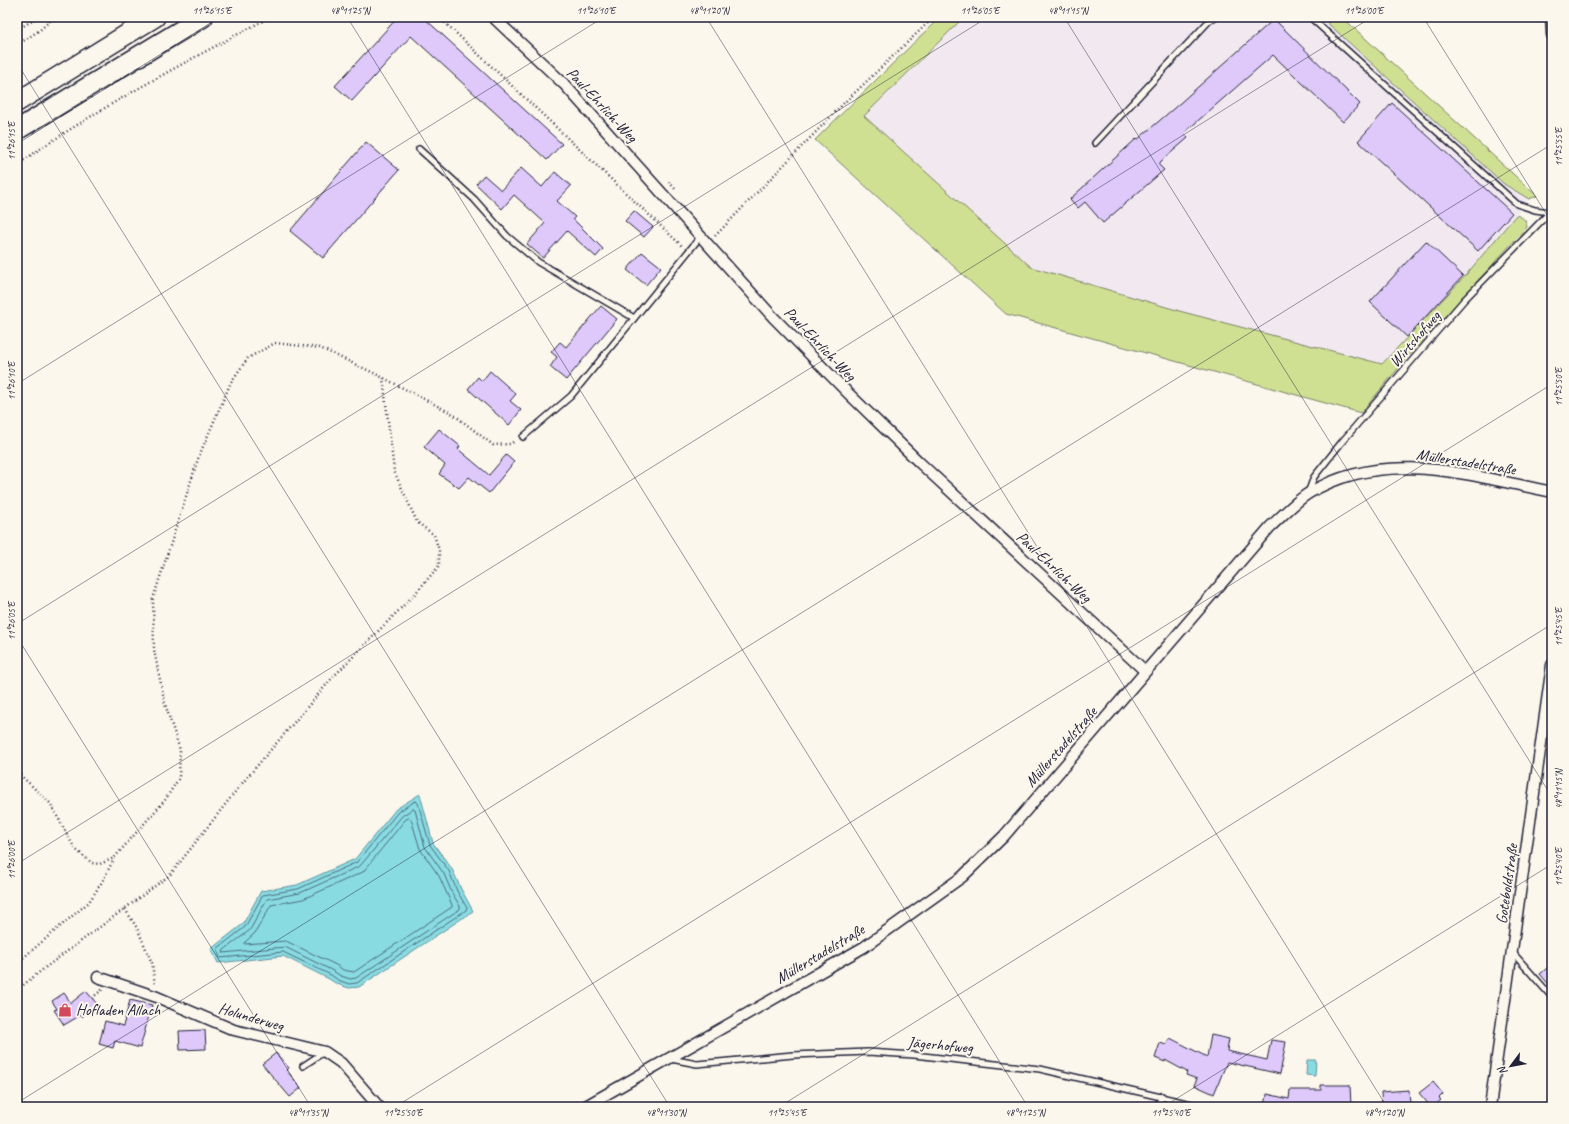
<svg xmlns="http://www.w3.org/2000/svg" width="1569" height="1124" font-family="Caveat,sans-serif">
<style>
.built{fill:#f2e9f0}
.green{fill:#d0e093;stroke:#798167}
.water{fill:#89dbe2;stroke:#60919f}
.lines{fill:none;stroke-linecap:round;stroke-linejoin:round}
.shore{stroke:#4b6c7e;stroke-width:1}
.building{fill:#dec9fa;stroke:#22223b}
.lane-casing{stroke:#22223b;stroke-width:8}
.street-casing{stroke:#22223b;stroke-width:13}
.highway-casing{stroke:#22223b;stroke-width:22}
.path{stroke:#22223b;stroke-width:2.5;stroke-dasharray:1 3;stroke-linecap:butt}
.lane{stroke:#fbf7ec;stroke-width:5}
.street{stroke:#fbf7ec;stroke-width:10}
.highway{stroke:#fbf7ec;stroke-width:19}
.ticks{fill:none;stroke:#22223b;stroke-width:1;stroke-opacity:0.45}
.labels{text-anchor:middle;dominant-baseline:central;stroke-width:4;stroke-linejoin:round;paint-order:stroke}
.street-label{font-size:16px;fill:#22223b;stroke:#fbf7ec}
.poi-label{font-size:16px;fill:#22223b;stroke:#fbf7ec;text-anchor:start}
.neatline{fill:none;stroke:#22223b;stroke-width:1.5}
.ticks-label{font-size:10px;text-anchor:middle;fill:#22223b}
</style>
<rect width="100%" height="100%" fill="#fbf7ec"/>
<filter id="ink" filterUnits="userSpaceOnUse"><feTurbulence type="fractalNoise" baseFrequency=".025" numOctaves="2"/><feDisplacementMap in="SourceGraphic" scale="8" xChannelSelector="R" yChannelSelector="G"/><feConvolveMatrix kernelMatrix="1 2 1 2 8 2 1 2 1" color-interpolation-filters="sRGB"/></filter>
<g filter="url(#ink)">
<path class="built" d="M 964,17 L 1321,17 L 1504,184 L 1529,199 L 1465,276 L 1382,364 L 1183,312 L 1031,267 L 864,116 Z"/>
<g class="green">
<path d="M 940,17 L 964,17 L 864,116 L 1031,267 L 1183,312 L 1382,364 L 1465,276 L 1516,215 C 1522,217 1526,219 1527,227 L 1407,358 L 1361,413 L 1006,314 L 815,140 Z"/>
<path d="M 1321,17 L 1342,17 L 1537,196 L 1529,199 L 1504,184 Z"/>
</g>
<g class="water">
<path d="M 420,794 L 433,843 L 452,869 L 461,889 L 473,911 L 359,987 L 349,988 L 337,984 L 329,979 L 283,956 L 218,963 L 211,949 L 243,924 L 261,891 L 297,885 L 355,859 L 396,809 Z"/>
<path d="M 1307,1060 L 1316,1060 L 1315,1076 L 1306,1075 Z"/>
</g>
<g class="lines">
<g class="shore">
<path d="M 416,801 L 418,803 L 430,845 L 449,871 L 457,891 L 467,908 L 466,910 L 357,983 L 349,984 L 338,980 L 331,975 L 283,952 L 220,958 L 217,949 L 245,927 L 263,895 L 298,889 L 357,862 L 398,812 Z"/>
<path d="M 413,809 L 415,810 L 425,847 L 444,874 L 452,893 L 460,906 L 460,909 L 356,978 L 350,979 L 341,976 L 333,971 L 285,947 L 223,953 L 224,950 L 250,930 L 267,899 L 300,893 L 360,866 L 402,816 Z"/>
<path d="M 409,818 L 411,819 L 420,849 L 439,876 L 452,905 L 452,907 L 354,972 L 343,970 L 336,965 L 286,941 L 245,944 L 245,942 L 255,933 L 271,905 L 303,899 L 363,872 L 405,820 Z"/>
</g>
</g>
<g class="building">
<path d="M 398,17 L 423,17 L 562,144 L 547,160 L 411,36 L 352,101 L 335,86 Z"/>
<path d="M 1274,19 L 1360,104 L 1343,122 L 1273,55 L 1184,133 L 1188,138 L 1158,164 L 1164,170 L 1103,223 L 1085,202 L 1078,208 L 1070,199 L 1136,139 L 1137,140 L 1180,103 Z"/>
<path d="M 1392,103 L 1512,213 L 1478,251 L 1358,141 Z"/>
<path d="M 366,142 L 399,170 L 323,258 L 290,231 Z"/>
<path d="M 521,168 L 542,187 L 555,172 L 571,186 L 557,201 L 575,217 L 573,219 L 603,249 L 596,257 L 567,231 L 543,258 L 527,244 L 545,223 L 514,195 L 502,209 L 476,184 L 484,175 L 501,190 Z"/>
<path d="M 634,211 L 653,227 L 644,237 L 625,221 Z"/>
<path d="M 1426,241 L 1463,276 L 1407,337 L 1370,302 Z"/>
<path d="M 642,252 L 661,267 L 646,285 L 627,270 Z"/>
<path d="M 601,306 L 617,319 L 566,380 L 550,367 L 557,357 L 551,352 L 560,342 L 566,347 Z"/>
<path d="M 490,371 L 516,394 L 510,401 L 521,410 L 509,425 L 468,389 L 478,377 L 482,381 Z"/>
<path d="M 439,429 L 460,446 L 458,449 L 489,475 L 506,455 L 514,462 L 489,493 L 469,477 L 459,488 L 439,474 L 445,465 L 424,447 Z"/>
<path d="M 1552,964 L 1552,988 L 1540,974 Z"/>
<path d="M 86,991 L 97,1004 L 82,1017 L 81,1015 L 64,1025 L 54,1010 L 57,1009 L 52,1001 L 64,993 L 71,1003 Z"/>
<path d="M 130,1000 L 152,1005 L 140,1048 L 115,1041 L 113,1048 L 99,1044 L 105,1021 L 123,1026 Z"/>
<path d="M 205,1030 L 206,1049 L 180,1050 L 179,1031 Z"/>
<path d="M 1211,1035 L 1229,1039 L 1227,1051 L 1267,1060 L 1271,1040 L 1286,1042 L 1280,1074 L 1227,1062 L 1214,1094 L 1194,1085 L 1197,1079 L 1186,1075 L 1187,1072 L 1165,1060 L 1165,1062 L 1155,1058 L 1160,1043 L 1166,1045 L 1170,1038 L 1207,1057 Z"/>
<path d="M 276,1053 L 289,1068 L 286,1070 L 301,1088 L 290,1097 L 262,1064 Z"/>
<path d="M 1433,1082 L 1443,1094 L 1439,1098 L 1441,1100 L 1433,1107 L 1431,1107 L 1419,1093 Z"/>
<path d="M 1321,1085 L 1350,1085 L 1351,1106 L 1265,1107 L 1267,1094 L 1289,1099 L 1290,1090 L 1321,1090 Z"/>
<path d="M 1409,1090 L 1410,1105 L 1405,1105 L 1405,1107 L 1382,1107 L 1381,1092 Z"/>
</g>
<g class="lines">
<g class="lane-casing">
<g id="lane">
<path d="M 1310,17 L 1517,204 L 1535,210 L 1550,212"/>
<path d="M 1095,143 L 1209,21 L 1215,17"/>
<path d="M 419,149 L 474,199 L 507,236 L 538,262 L 634,318"/>
<path d="M 523,437 L 571,396 L 701,236"/>
<path d="M 1308,493 L 1314,477 L 1341,443 L 1464,300 L 1552,210"/>
<path d="M 1513,953 L 1552,997"/>
<path d="M 671,1059 L 697,1064 L 793,1055 L 868,1052 L 914,1055 L 1040,1069 L 1204,1107"/>
<path d="M 303,1066 L 324,1052"/>
<path d="M 1157,1107 L 1162,1096"/>
</g>
</g>
<g class="street-casing">
<g id="street">
<path d="M 493,17 L 564,84 L 773,317 L 849,394 L 920,463 L 1145,671"/>
<path d="M 1551,17 L 1552,35"/>
<path d="M 98,977 L 157,997 L 234,1030 L 325,1052 L 341,1063 L 379,1107"/>
<path d="M 584,1107 L 864,947 L 962,877 L 1004,836 L 1270,527 C 1282,516 1296,501 1309,493 C 1385,447 1472,476 1552,492"/>
<path d="M 1490,1107 L 1552,665"/>
</g>
</g>
<g class="highway-casing">
<g id="highway">
<path d="M 17,102 L 155,17"/>
<path d="M 17,130 L 203,17"/>
</g>
</g>
<g class="path">
<path d="M 439,17 L 682,246"/>
<path d="M 17,30 L 38,17"/>
<path d="M 17,45 L 40,30 L 54,17"/>
<path d="M 17,165 C 97,108 184,63 270,17"/>
<path d="M 669,182 L 676,190"/>
<path d="M 715,236 L 845,102 L 934,17"/>
<path d="M 17,772 L 50,803 L 75,849 L 92,863 L 100,864 L 114,858 L 165,800 L 179,778 L 180,750 L 165,704 L 154,650 L 153,599 L 199,456 L 231,382 L 248,358 L 275,343 L 320,348 L 376,374 L 453,414 L 493,445 L 510,444 L 515,441"/>
<path d="M 125,909 L 137,928 L 152,963 L 155,985"/>
<path d="M 17,963 L 89,902 L 102,882 L 114,859"/>
<path d="M 17,990 L 42,970 L 170,875 L 239,787 L 333,677 L 413,596 L 439,566 L 439,550 L 434,535 L 417,522 L 394,471 L 383,378"/>
<path d="M 92,998 L 103,989"/>
</g>
<use href="#lane" class="lane"/>
<use href="#street" class="street"/>
<use href="#highway" class="highway"/>
</g>
</g>
<path class="ticks" d="M 347,17 L 1028,1107M 706,17 L 1387,1107M 1064,17 L 1552,797M 1423,17 L 1552,223M 17,63 L 670,1107M 17,144 L 220,17M 17,384 L 604,17M 17,624 L 988,17M 17,637 L 311,1107M 17,864 L 1372,17M 17,1103 L 1552,144M 395,1107 L 1552,384M 779,1107 L 1552,624M 1163,1107 L 1552,864M 1546,1107 L 1552,1103"/>
<defs>
<g id="shop-bare" transform="scale(1.08)"><path d="M-5-2.5h2.3a2.7 3.5 0 0 1 5.4 0H5L5.5 6h-11ZM-1.5-2.5h3a1.5 2.3 0 0 0-3 0Z" fill="#d1495b" stroke="#fbf7ec" stroke-width="2.5" paint-order="stroke"/></g>
</defs>
<g fill-rule="evenodd">
<use href="#shop-bare" x="65" y="1010"/>
</g>
<g class="labels">
<g class="street-label">
<text transform="translate(602 105) rotate(47)">Paul-Ehrlich-Weg</text>
<text transform="translate(1415 339) rotate(-49)">Wirtshofweg</text>
<text transform="translate(820 344) rotate(46)">Paul-Ehrlich-Weg</text>
<text transform="translate(1466 462) rotate(9)">Müllerstadelstraße</text>
<text transform="translate(1054 567) rotate(43)">Paul-Ehrlich-Weg</text>
<text transform="translate(1061 747) rotate(-49)">Müllerstadelstraße</text>
<text transform="translate(1507 884) rotate(-82)">Goteboldstraße</text>
<text transform="translate(820 954) rotate(-31)">Müllerstadelstraße</text>
<text transform="translate(251 1017) rotate(16)">Holunderweg</text>
<text transform="translate(940 1045) rotate(5)">Jägerhofweg</text>
</g>
<g class="poi-label">
<text x="76" y="1010">Hofladen Allach</text>
</g>
</g>
<rect width="1569" height="1124" fill="none" stroke="#fbf7ec" stroke-width="44"/>
<g transform="translate(1511 1066) rotate(238)" stroke="#fbf7ec" stroke-width="3" paint-order="stroke">
<path d="M0-3L7 15L0 10L-7 15Z" fill="#22223b"/>
<text y="-6" font-size="11" font-weight="bold" text-anchor="middle" fill="#22223b">N</text>
</g>
<rect x="22" y="22" width="1525" height="1080" class="neatline"/>
<g class="ticks-label">
<text x="212" y="14">11°26'15"E</text>
<text x="350" y="14">48°11'25"N</text>
<text x="596" y="14">11°26'10"E</text>
<text x="709" y="14">48°11'20"N</text>
<text x="980" y="14">11°26'05"E</text>
<text x="1068" y="14">48°11'15"N</text>
<text x="1364" y="14">11°26'00"E</text>
<text transform="translate(11 141) rotate(-90)" y="4">11°26'15"E</text>
<text transform="translate(1558 147) rotate(-90)" y="4">11°25'55"E</text>
<text transform="translate(11 381) rotate(-90)" y="4">11°26'10"E</text>
<text transform="translate(1558 387) rotate(-90)" y="4">11°25'50"E</text>
<text transform="translate(11 621) rotate(-90)" y="4">11°26'05"E</text>
<text transform="translate(1558 627) rotate(-90)" y="4">11°25'45"E</text>
<text transform="translate(1558 789) rotate(-90)" y="4">48°11'15"N</text>
<text transform="translate(11 860) rotate(-90)" y="4">11°26'00"E</text>
<text transform="translate(1558 867) rotate(-90)" y="4">11°25'40"E</text>
<text x="308" y="1116">48°11'35"N</text>
<text x="403" y="1116">11°25'50"E</text>
<text x="666" y="1116">48°11'30"N</text>
<text x="787" y="1116">11°25'45"E</text>
<text x="1025" y="1116">48°11'25"N</text>
<text x="1171" y="1116">11°25'40"E</text>
<text x="1384" y="1116">48°11'20"N</text>
</g>
</svg>
